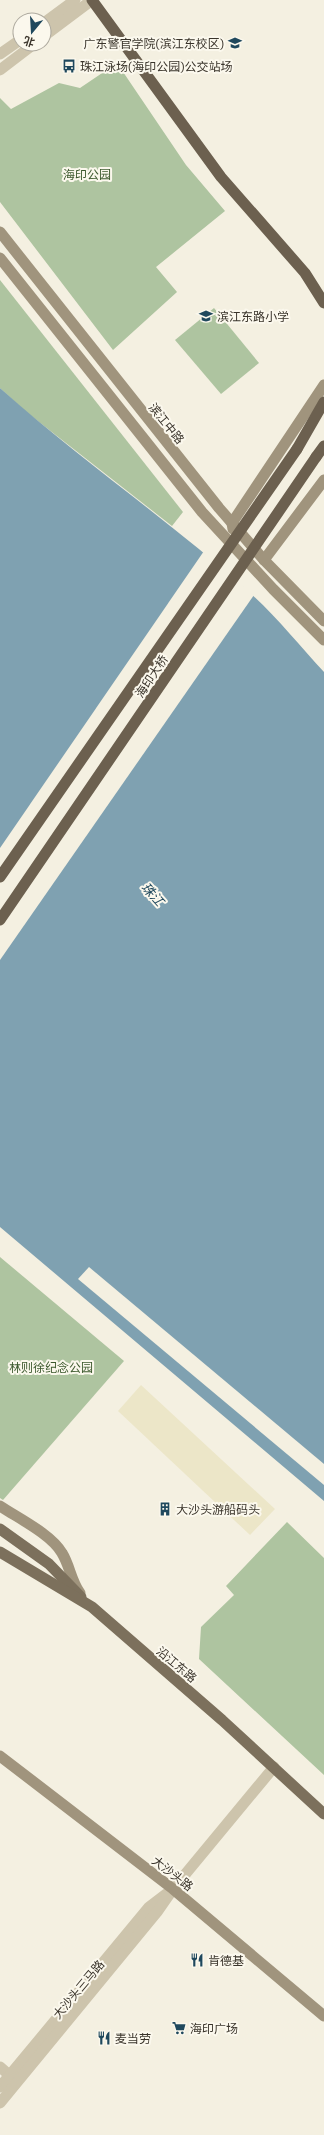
<svg xmlns="http://www.w3.org/2000/svg" width="324" height="2135" font-family="'Exo 2','Noto Sans SC',sans-serif">
<style>
.green{fill:#aec4a0}
.plaza{fill:#ece6c8}
.water{fill:#7fa1b1}
.pier{fill:#f4f0e1}
.lines{fill:none;stroke-linecap:round;stroke-linejoin:round}
.minor{stroke:#cdc4ac;stroke-width:11}
.tertiary{stroke:#cdc4ac;stroke-width:11}
.secondary{stroke:#a0947d;stroke-width:11}
.primary{stroke:#7c705c;stroke-width:11}
.trunk{stroke:#6c604f;stroke-width:11}
.trunk-bridge{stroke:#6c604f;stroke-width:11}
.labels{text-anchor:middle;dominant-baseline:central;stroke-width:4;stroke-linejoin:round;paint-order:stroke}
.poi-label{font-size:12px;fill:#3a342b;stroke:#fbf8ed;text-anchor:start}
.park-label{font-size:12px;fill:#3d592e;stroke:#fbf8ed}
.street-label{font-size:12px;fill:#3a342b;stroke:#fbf8ed}
.water-label{font-size:13px;font-style:italic;fill:#1f485d;stroke:#fbf8ed}
</style>
<rect width="100%" height="100%" fill="#f4f0e1"/>
<g class="green">
<path d="M 117,63 L 186,165 L 225,211 L 156,267 L 177,292 L 113,350 L 0,202 L 0,98 L 11,109 L 59,83 L 80,88 Z"/>
<path d="M 0,280 L 183,512 L 172,526 L 25,411 L 0,388 Z"/>
<path d="M 214,308 L 259,363 L 221,394 L 175,340 Z"/>
<path d="M 0,1257 L 124,1361 L 3,1500 L 0,1498 Z"/>
<path d="M 287,1522 L 324,1558 L 324,1775 L 199,1659 L 201,1627 L 234,1595 L 226,1586 Z"/>
</g>
<path class="plaza" d="M 141,1385 L 275,1509 L 250,1535 L 118,1411 Z"/>
<path class="water" d="M 0,388 C 80,460 169,520 249,592 C 276,616 299,645 324,672 L 324,1501 L 0,1227 Z"/>
<g class="pier">
<path d="M 204,551 L 254,595 L 0,960 L 0,848 Z"/>
<path d="M 89,1267 L 324,1464 L 324,1485 L 78,1279 Z"/>
</g>
<g class="lines">
<path class="minor" d="M 0,2067 L 16,2081"/>
<g class="tertiary">
<path d="M 44,23 L 75,0"/>
<path d="M 44,36 L 92,0"/>
<path d="M 0,54 L 20,40"/>
<path d="M 0,70 L 34,44"/>
<path d="M 0,2087 L 149,1907 L 166,1894"/>
<path d="M 0,2103 L 157,1912 L 173,1889 L 274,1767"/>
</g>
<g class="secondary">
<path d="M 0,232 L 219,508 L 264,560 L 324,621"/>
<path d="M 0,258 L 202,512 L 273,589 L 324,640"/>
<path d="M 233,529 L 232,523 L 324,385"/>
<path d="M 264,560 L 324,480"/>
<path d="M 0,1506 C 18,1518 51,1534 62,1553 C 70,1566 71,1581 80,1593"/>
<path d="M 0,1756 L 173,1889 L 324,2016"/>
</g>
<g class="primary">
<path d="M 0,1529 L 49,1564 L 81,1597"/>
<path d="M 0,1552 L 92,1607 L 222,1720 L 324,1814"/>
</g>
<g class="trunk">
<path d="M 92,0 L 221,177 L 305,273 L 324,303"/>
<path d="M 297,449 L 324,402"/>
<path d="M 316,457 L 324,446"/>
</g>
<g class="trunk-bridge">
<path d="M 0,877 L 297,449"/>
<path d="M 0,920 L 316,457"/>
</g>
</g>
<defs>
<g id="university-bare" transform="scale(1.08)"><path d="M0-5L7-2L0 1L-7-2ZM-4 1L0 2.5L4 1V4Q0 6-4 4Z" fill="#1f485d" stroke="#fbf8ed" stroke-width="2.5" paint-order="stroke"/></g>
<g id="bus-bare" transform="scale(1.08)"><path d="M-5-6H5V4H4V6H2V4H-2V6H-4V4H-5ZM-3.5-4V0h7V-4ZM-3.5 1.2v1.5H-2V1.2ZM2 1.2v1.5H3.5V1.2Z" fill="#1f485d" stroke="#fbf8ed" stroke-width="2.5" paint-order="stroke"/></g>
<g id="school-bare" transform="scale(1.08)"><path d="M0-5L7-2L0 1L-7-2ZM-4 1L0 2.5L4 1V4Q0 6-4 4Z" fill="#1f485d" stroke="#fbf8ed" stroke-width="2.5" paint-order="stroke"/></g>
<g id="building-bare" transform="scale(1.08)"><path d="M-4-6H4V6H1V3H-1V6H-4ZM-2.5-4.3h1.7v1.8h-1.7ZM.8-4.3h1.7v1.8H.8ZM-2.5-1h1.7V.8h-1.7ZM.8-1h1.7V.8H.8Z" fill="#1f485d" stroke="#fbf8ed" stroke-width="2.5" paint-order="stroke"/></g>
<g id="restaurant-bare" transform="scale(1.08)"><path d="M-5-6h1v4h1v-4h1v4h1v-4h1v5L-1.5 .5V6h-2V.5L-5-1ZM5-6V6H3V1.5H1.5Q1.5-4 5-6Z" fill="#1f485d" stroke="#fbf8ed" stroke-width="2.5" paint-order="stroke"/></g>
<g id="supermarket-bare" transform="scale(1.08)"><path d="M-6-5.5h2.5l.6 2H6L4.5 2H-2.5L-4.4-4H-6ZM-1.5 3.2a1.3 1.3 0 1 0 .1 0ZM3 3.2a1.3 1.3 0 1 0 .1 0Z" fill="#1f485d" stroke="#fbf8ed" stroke-width="2.5" paint-order="stroke"/></g>
</defs>
<g fill-rule="evenodd">
<use href="#university-bare" x="235" y="43"/>
<use href="#bus-bare" x="69" y="66"/>
<use href="#school-bare" x="206" y="316"/>
<use href="#building-bare" x="165" y="1509"/>
<use href="#restaurant-bare" x="197" y="1960"/>
<use href="#supermarket-bare" x="179" y="2028"/>
<use href="#restaurant-bare" x="104" y="2038"/>
</g>
<g class="labels">
<g class="poi-label">
<text x="224" y="43" text-anchor="end">广东警官学院(滨江东校区)</text>
<text x="80" y="66">珠江泳场(海印公园)公交站场</text>
<text x="217" y="316">滨江东路小学</text>
<text x="176" y="1509">大沙头游船码头</text>
<text x="208" y="1960">肯德基</text>
<text x="190" y="2028">海印广场</text>
<text x="115" y="2038">麦当劳</text>
</g>
<g class="park-label">
<text x="87" y="174">海印公园</text>
<text x="51" y="1367">林则徐纪念公园</text>
</g>
<g class="street-label">
<text transform="translate(167 423) rotate(51)">滨江中路</text>
<text transform="translate(151 676) rotate(-56)">海印大桥</text>
<text transform="translate(177 1664) rotate(40)">沿江东路</text>
<text transform="translate(173 1873) rotate(38)">大沙头路</text>
<text transform="translate(78 1989) rotate(-50)">大沙头三马路</text>
</g>
<g class="water-label">
<text transform="translate(153 894) rotate(48)">珠江</text>
</g>
</g>
<g transform="translate(32 32) rotate(198)"><circle r="19" fill="#fbf8ed" stroke="#aeaa9f"/>
<path d="M0-3L7 15L0 10L-7 15Z" fill="#1f485d"/>
<text y="-6" font-size="11" font-weight="bold" text-anchor="middle" fill="#3a342b">北</text>
</g>
</svg>
